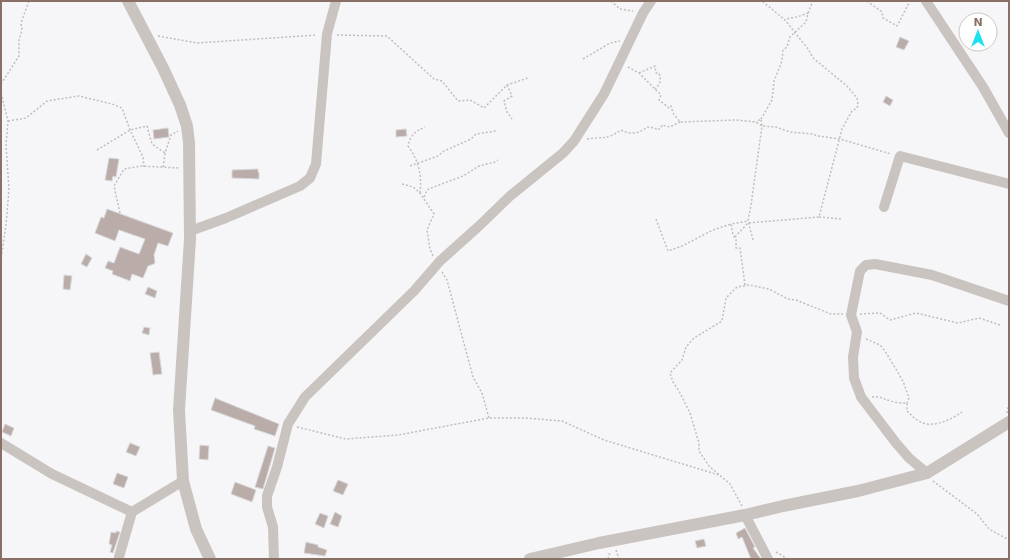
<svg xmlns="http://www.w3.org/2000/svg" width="1010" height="560" font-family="'DejaVu Sans',sans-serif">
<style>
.building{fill:#baada9;stroke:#d8d8da}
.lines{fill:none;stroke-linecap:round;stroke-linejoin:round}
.path{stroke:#c2bdbb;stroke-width:1.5;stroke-dasharray:2 2;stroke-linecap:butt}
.minor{stroke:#cac4c1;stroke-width:10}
.tertiary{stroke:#cac4c1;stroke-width:12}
</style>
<rect width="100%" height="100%" fill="#f6f6f9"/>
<g class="building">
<path d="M 900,37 L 909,41 L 904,50 L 896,47 Z"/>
<path d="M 886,96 L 893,100 L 890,106 L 883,102 Z"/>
<path d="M 168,128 L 169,137 L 154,139 L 153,130 Z"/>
<path d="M 406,129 L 407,136 L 396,137 L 396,130 Z"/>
<path d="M 109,158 L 119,159 L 116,177 L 113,176 L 112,181 L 105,180 Z"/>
<path d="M 258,169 L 258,172 L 259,172 L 259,179 L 232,178 L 232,170 Z"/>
<path d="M 107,209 L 173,233 L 168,246 L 158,243 L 154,255 L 155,262 L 154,264 L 148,266 L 143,278 L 132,274 L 130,281 L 112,274 L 113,271 L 105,268 L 108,261 L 114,263 L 120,247 L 139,254 L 145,239 L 119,230 L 115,241 L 95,233 L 101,217 L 104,218 Z"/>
<path d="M 86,254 L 92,258 L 87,267 L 81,264 Z"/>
<path d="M 64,275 L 72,276 L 70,290 L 63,289 Z"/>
<path d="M 148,287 L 157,291 L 155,298 L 145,294 Z"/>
<path d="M 144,327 L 150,328 L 149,335 L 142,333 Z"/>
<path d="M 159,352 L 162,374 L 153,375 L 150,353 Z"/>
<path d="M 215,398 L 279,424 L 275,436 L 254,429 L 255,426 L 211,410 Z"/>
<path d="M 5,424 L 14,428 L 11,436 L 2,432 Z"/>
<path d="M 130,443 L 140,447 L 136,456 L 126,452 Z"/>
<path d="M 200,445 L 209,446 L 208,460 L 199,459 Z"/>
<path d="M 268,446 L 275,448 L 263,489 L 255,487 Z"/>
<path d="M 117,473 L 128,477 L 124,488 L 113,484 Z"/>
<path d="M 338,480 L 348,484 L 343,495 L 333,491 Z"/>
<path d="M 235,482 L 256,490 L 252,502 L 231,494 Z"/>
<path d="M 335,512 L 342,516 L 338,527 L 330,524 Z"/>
<path d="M 320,513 L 328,516 L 324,528 L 315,524 Z"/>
<path d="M 745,528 L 755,547 L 753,548 L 761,559 L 751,559 L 742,537 L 738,539 L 736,533 Z"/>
<path d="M 116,531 L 120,532 L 113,553 L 110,552 L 112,545 L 109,544 L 111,532 L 116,533 Z"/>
<path d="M 704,539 L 706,546 L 697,548 L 695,541 Z"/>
<path d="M 306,542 L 318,545 L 318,547 L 327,550 L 325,556 L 304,553 Z"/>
</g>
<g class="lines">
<g class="path">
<path d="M 611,1 L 620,9 L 633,11"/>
<path d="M 848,1 L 854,1"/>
<path d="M 867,1 L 882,12 L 883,18 L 897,26 L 910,1"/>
<path d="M 808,13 L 813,1"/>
<path d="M 337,35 L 387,36 L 434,79 L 442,81 L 458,101 L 470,100 L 484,108 L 507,85 L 528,78"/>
<path d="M 158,36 L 197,43 L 317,35"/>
<path d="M 583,59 L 610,43 L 620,41"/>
<path d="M 628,67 L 639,73 L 661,95 L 659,100 L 669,108 L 671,106 L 673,113 L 680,122 L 736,120 L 756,122 L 762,126 L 776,127 L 790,132 L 813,134 L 818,136 L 840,139 L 891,154"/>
<path d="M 639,73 L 655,66 L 656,73 L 659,73 C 661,81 661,83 655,89"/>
<path d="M 1,84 L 19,56 L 19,40 L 22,30 L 21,23 L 29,1"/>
<path d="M 507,85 L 512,96 L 504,101 L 507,112 L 512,119"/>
<path d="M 1,93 L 8,121 L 6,145 L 9,189 L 6,225 L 1,259"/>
<path d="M 761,119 L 772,100 L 774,81 L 782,61 L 783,50 L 787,47 L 790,37 L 806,22 L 808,13 L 797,17 L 786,19"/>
<path d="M 8,121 L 26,118 L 47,101 L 79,96 L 112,104 L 122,108 L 130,130 L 143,157 L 144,167"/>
<path d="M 587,139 C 604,136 605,141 621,130 C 630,135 639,134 647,127 L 655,128 L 657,130 L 661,128 L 662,125 L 670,127 L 680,122"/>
<path d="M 97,150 L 130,130 L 147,126 L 152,144 L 165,153"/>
<path d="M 410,166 L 438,156 L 444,151 L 471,139 L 476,134 L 496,131"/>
<path d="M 163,167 L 165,153 L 171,135 L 178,131"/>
<path d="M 402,184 L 413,187 L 420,193 L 434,214 L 427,230 L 430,249 L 433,256"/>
<path d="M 420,193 C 422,175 419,161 408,146 C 410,135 416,131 425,127"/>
<path d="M 424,197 L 427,190 L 431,188 L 463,176 L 479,166 L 495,162 L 498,160"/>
<path d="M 120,213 L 114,186 L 124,169 L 141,166 L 179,168"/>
<path d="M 819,217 L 842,219"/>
<path d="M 656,219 L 668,251 L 682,246 L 713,230 L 731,224"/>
<path d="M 735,237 L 748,223 L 819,217 L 842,129 L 852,111 L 857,108 L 858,105 L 857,98 L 847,86 L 813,58 L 808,49 L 785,20 L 762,1"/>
<path d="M 753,240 L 748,221 L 751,205 L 762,126 L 761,119 L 756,122"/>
<path d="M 442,272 L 447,280 L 473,377 L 482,393 L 489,418"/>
<path d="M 745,285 L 740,248 L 736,248 L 736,240 L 733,235 L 731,224 L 748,221"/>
<path d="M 860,314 L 880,313 L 890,320 L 916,313 L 958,323 L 979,318 L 1000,325"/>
<path d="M 866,339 L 880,345 L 885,351 L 903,381 L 909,398 L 907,403"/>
<path d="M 872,397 C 882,396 882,399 891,401 C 896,403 902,403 907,403 L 907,411 C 910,414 913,417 917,420 C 931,430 950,420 962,412"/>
<path d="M 1007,413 L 1009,402"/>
<path d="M 297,427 L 346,439 L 398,435 L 489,418 L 526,418 L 562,421 L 604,440 L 719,475"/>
<path d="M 933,481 L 977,514 L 989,529 L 1009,540"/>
<path d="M 742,506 L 730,484 L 709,466 L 699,451 L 699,443 L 690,413 L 679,391 L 673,382 L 670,373 L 682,360 L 686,347 L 694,338 L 722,321 L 726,298 L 737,287 L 749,285 L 769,289 L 788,299 L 796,300 L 831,314 L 843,314"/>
<path d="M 616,550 L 619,559"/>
<path d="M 776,552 L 788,559"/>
<path d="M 608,559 L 610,552"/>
</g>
<g class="minor">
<path d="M 926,1 L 983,87 L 1009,133"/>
<path d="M 884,207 L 900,156 L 1009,184"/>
<path d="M 190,231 L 226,218 L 300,186 L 310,178 L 316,164 L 327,34 L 336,1"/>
<path d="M 1,443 L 52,474 L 132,512"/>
<path d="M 927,473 L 909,458 L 896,443 L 861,397 L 854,378 L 853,357 L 857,332 L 851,315 L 860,271 L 866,265 L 875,264 L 932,275 L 1009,301"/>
<path d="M 745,515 L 768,559"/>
<path d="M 119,557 L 132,512 L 183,481"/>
<path d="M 274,559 L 273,527 L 267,507 L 267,496 L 277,467 L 288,424 L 305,397 L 414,291 L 440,261 L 479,226 L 510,196 L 563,153 L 574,141 L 604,94 L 643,13 L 651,1"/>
</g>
<g class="tertiary">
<path d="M 128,1 L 163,68 L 180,105 L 187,126 L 189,143 L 190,239 L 179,410 L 183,481 L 196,529 L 210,559"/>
<path d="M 530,559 L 599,543 L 745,515 L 783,506 L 858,491 L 927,473 L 1009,422"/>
</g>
</g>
<rect width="1010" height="560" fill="none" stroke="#897065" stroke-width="4"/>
<g transform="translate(978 32)"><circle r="19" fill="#ffffff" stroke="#d0c6c1"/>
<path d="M0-3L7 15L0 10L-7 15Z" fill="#1de0f1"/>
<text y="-6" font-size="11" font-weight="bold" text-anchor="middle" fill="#897065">N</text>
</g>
</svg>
